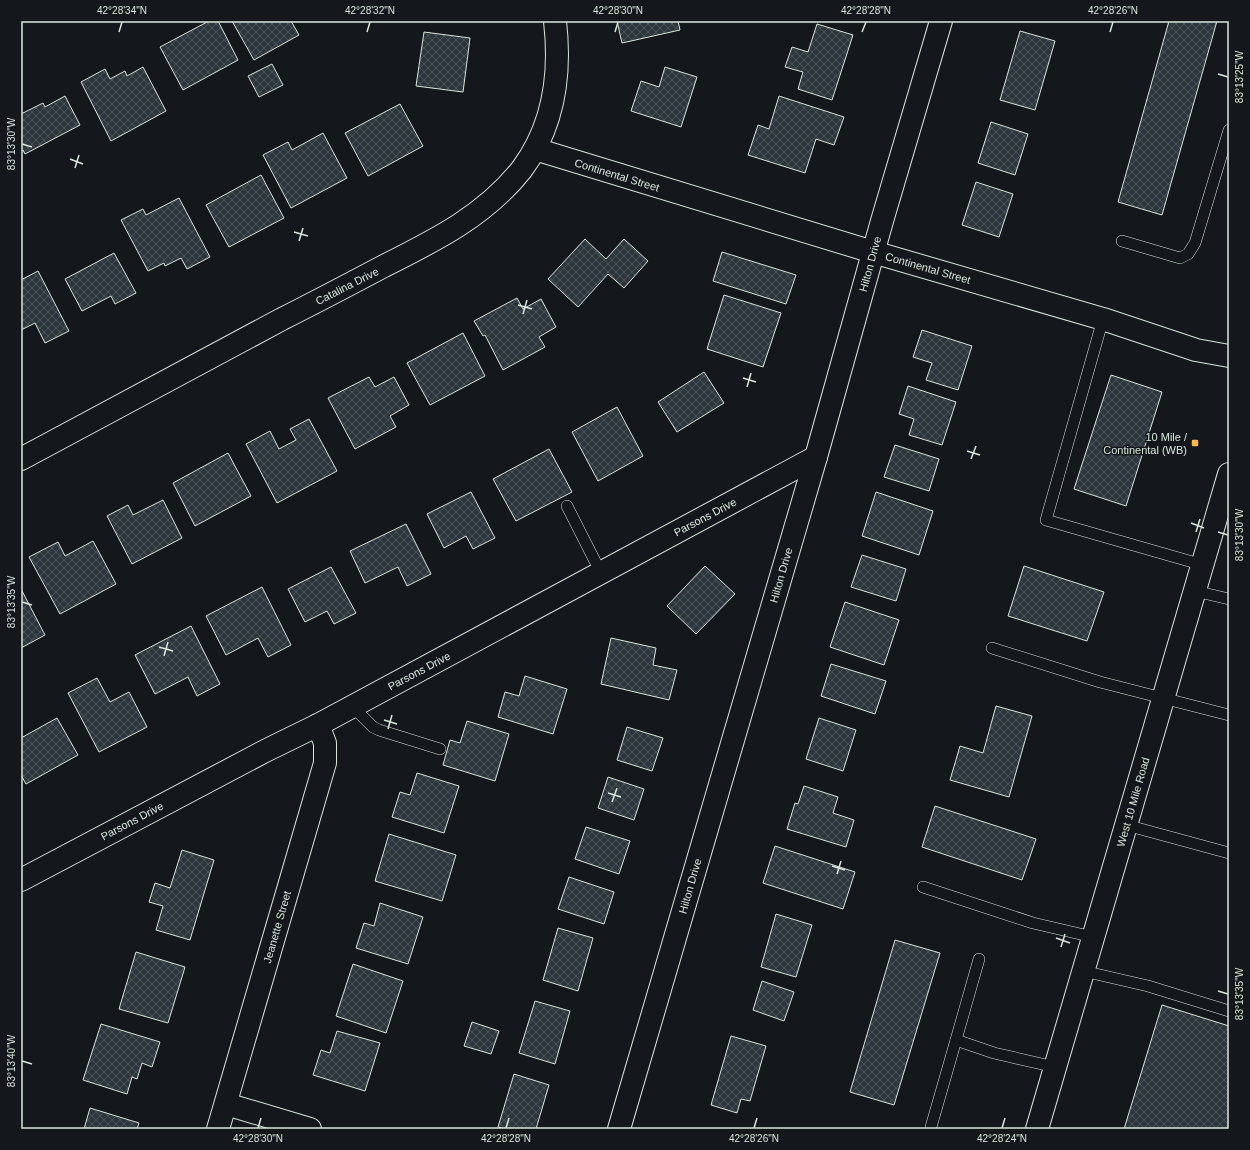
<svg xmlns="http://www.w3.org/2000/svg" width="1250" height="1150" font-family="Arial,sans-serif">
<style>
.building{fill:url(#building-cross-hatch);stroke:#d8e6dc}
.lines{fill:none;stroke-linecap:round;stroke-linejoin:round}
.lane-casing{stroke:#d8e6dc;stroke-width:12}
.street-casing{stroke:#d8e6dc;stroke-width:24}
.secondary-casing{stroke:#d8e6dc;stroke-width:24}
.lane{stroke:#14181c;stroke-width:11}
.street{stroke:#14181c;stroke-width:22}
.secondary{stroke:#14181c;stroke-width:22}
.ticks{fill:none;stroke:#d8e6dc;stroke-width:1.5}
.poi-dot{fill:#ffb74d;stroke:#14181c;stroke-width:1.5}
.labels{text-anchor:middle;dominant-baseline:central;stroke-width:3;stroke-linejoin:round;paint-order:stroke}
.street-label{font-size:11px;fill:#d8e6dc;stroke:#14181c}
.poi-label{font-size:11px;fill:#d8e6dc;stroke:#14181c;text-anchor:end}
.neatline{fill:none;stroke:#d8e6dc;stroke-width:1.5}
.ticks-label{font-size:10px;text-anchor:middle;fill:#d8e6dc}
</style>
<defs>
<pattern id="building-cross-hatch" width="8" height="8" patternUnits="userSpaceOnUse"><rect width="8" height="8" fill="#2c363c"/><path d="M0 0l8 8M0 8l8-8" fill="none" stroke="#4a5358"/></pattern>
</defs>
<rect width="100%" height="100%" fill="#14181c"/>
<g class="building">
<path d="M 209,21 L 218,21 L 238,60 L 183,90 L 160,47 Z"/>
<path d="M 232,21 L 291,21 L 299,35 L 254,60 Z"/>
<path d="M 617,21 L 678,21 L 680,30 L 622,43 Z"/>
<path d="M 1169,21 L 1217,21 L 1162,215 L 1118,202 Z"/>
<path d="M 817,24 L 853,35 L 832,100 L 798,89 L 803,72 L 785,67 L 792,47 L 808,52 Z"/>
<path d="M 1020,31 L 1055,41 L 1035,110 L 1000,100 Z"/>
<path d="M 424,32 L 470,38 L 463,92 L 416,86 Z"/>
<path d="M 272,64 L 283,85 L 259,97 L 248,76 Z"/>
<path d="M 143,67 L 166,111 L 111,141 L 81,82 L 105,69 L 110,79 L 125,71 L 127,76 Z"/>
<path d="M 665,67 L 697,77 L 681,127 L 631,111 L 641,81 L 659,87 Z"/>
<path d="M 65,96 L 80,125 L 25,154 L 23,150 L 21,151 L 21,114 L 43,103 L 45,107 Z"/>
<path d="M 779,96 L 844,117 L 834,145 L 816,139 L 805,173 L 748,155 L 758,125 L 769,129 Z"/>
<path d="M 400,104 L 423,146 L 368,176 L 345,133 Z"/>
<path d="M 991,122 L 1028,134 L 1015,175 L 978,163 Z"/>
<path d="M 323,133 L 347,178 L 291,208 L 263,155 L 288,142 L 292,150 Z"/>
<path d="M 261,175 L 284,218 L 229,247 L 206,205 Z"/>
<path d="M 976,182 L 1013,194 L 999,237 L 962,225 Z"/>
<path d="M 179,198 L 210,257 L 187,269 L 181,258 L 165,266 L 164,263 L 148,271 L 121,220 L 143,209 L 146,215 Z"/>
<path d="M 585,239 L 606,259 L 624,239 L 648,261 L 624,288 L 608,274 L 578,307 L 548,279 Z"/>
<path d="M 722,252 L 796,275 L 786,304 L 713,281 Z"/>
<path d="M 114,253 L 136,293 L 115,304 L 111,296 L 82,311 L 65,279 Z"/>
<path d="M 38,271 L 69,331 L 45,343 L 35,323 L 21,330 L 21,280 Z"/>
<path d="M 724,295 L 781,313 L 763,367 L 707,349 Z"/>
<path d="M 517,298 L 523,309 L 541,299 L 556,327 L 539,337 L 545,347 L 503,370 L 485,335 L 483,336 L 474,321 Z"/>
<path d="M 922,330 L 972,346 L 958,390 L 926,380 L 932,363 L 913,357 Z"/>
<path d="M 463,333 L 485,376 L 430,405 L 407,363 Z"/>
<path d="M 704,372 L 724,403 L 677,432 L 658,402 Z"/>
<path d="M 1111,375 L 1162,392 L 1126,506 L 1074,489 Z"/>
<path d="M 369,377 L 375,387 L 394,377 L 409,405 L 390,416 L 396,427 L 355,449 L 328,398 Z"/>
<path d="M 908,386 L 956,402 L 942,445 L 909,435 L 914,419 L 899,414 Z"/>
<path d="M 617,407 L 643,456 L 598,481 L 572,432 Z"/>
<path d="M 309,419 L 337,471 L 277,503 L 246,444 L 270,431 L 279,449 L 296,440 L 290,429 Z"/>
<path d="M 895,445 L 939,459 L 929,491 L 884,477 Z"/>
<path d="M 549,449 L 572,492 L 516,521 L 493,479 Z"/>
<path d="M 228,453 L 251,496 L 195,526 L 173,483 Z"/>
<path d="M 471,492 L 495,538 L 473,549 L 466,536 L 444,548 L 427,514 Z"/>
<path d="M 876,492 L 933,511 L 919,555 L 862,536 Z"/>
<path d="M 163,500 L 182,538 L 132,564 L 107,516 L 128,505 L 133,515 Z"/>
<path d="M 406,524 L 431,574 L 407,586 L 398,567 L 365,583 L 350,551 Z"/>
<path d="M 93,541 L 116,584 L 60,614 L 29,557 L 58,542 L 65,556 Z"/>
<path d="M 862,555 L 906,569 L 896,601 L 851,587 Z"/>
<path d="M 705,566 L 735,594 L 696,634 L 667,606 Z"/>
<path d="M 1024,566 L 1104,592 L 1087,641 L 1008,616 Z"/>
<path d="M 331,567 L 356,613 L 334,624 L 327,611 L 305,622 L 288,589 Z"/>
<path d="M 262,587 L 291,645 L 268,657 L 258,638 L 226,655 L 206,616 Z"/>
<path d="M 21,589 L 45,635 L 21,648 Z"/>
<path d="M 845,602 L 899,620 L 884,665 L 830,647 Z"/>
<path d="M 191,626 L 220,684 L 197,696 L 188,677 L 155,694 L 135,655 Z"/>
<path d="M 611,638 L 656,648 L 653,665 L 677,670 L 669,700 L 601,684 Z"/>
<path d="M 831,664 L 886,681 L 875,714 L 821,696 Z"/>
<path d="M 525,676 L 567,689 L 553,734 L 498,717 L 505,692 L 519,696 Z"/>
<path d="M 97,678 L 110,702 L 129,692 L 147,727 L 99,752 L 68,693 Z"/>
<path d="M 996,706 L 1032,716 L 1009,797 L 950,780 L 960,746 L 983,753 Z"/>
<path d="M 57,718 L 78,755 L 26,784 L 21,775 L 21,738 Z"/>
<path d="M 819,718 L 856,730 L 843,771 L 806,759 Z"/>
<path d="M 467,721 L 509,734 L 495,781 L 443,765 L 450,740 L 460,743 Z"/>
<path d="M 627,727 L 663,738 L 652,771 L 617,760 Z"/>
<path d="M 417,773 L 459,786 L 444,833 L 392,817 L 400,792 L 410,795 Z"/>
<path d="M 608,777 L 644,789 L 634,820 L 598,808 Z"/>
<path d="M 804,786 L 838,797 L 833,813 L 854,820 L 846,847 L 787,829 L 795,803 L 798,804 Z"/>
<path d="M 935,806 L 1036,839 L 1022,880 L 922,847 Z"/>
<path d="M 586,827 L 630,841 L 619,874 L 575,859 Z"/>
<path d="M 389,834 L 456,855 L 442,901 L 375,881 Z"/>
<path d="M 775,846 L 855,872 L 843,909 L 763,883 Z"/>
<path d="M 182,850 L 214,860 L 190,940 L 156,930 L 163,906 L 149,902 L 155,883 L 170,888 Z"/>
<path d="M 569,877 L 614,892 L 604,924 L 558,909 Z"/>
<path d="M 380,903 L 423,917 L 408,964 L 356,948 L 364,923 L 374,926 Z"/>
<path d="M 776,914 L 812,925 L 796,977 L 761,967 Z"/>
<path d="M 558,928 L 593,938 L 578,991 L 543,980 Z"/>
<path d="M 895,940 L 940,953 L 894,1105 L 850,1092 Z"/>
<path d="M 136,952 L 185,967 L 168,1023 L 119,1009 Z"/>
<path d="M 353,964 L 403,981 L 386,1033 L 336,1016 Z"/>
<path d="M 762,981 L 794,992 L 784,1021 L 753,1010 Z"/>
<path d="M 535,1001 L 570,1011 L 555,1064 L 519,1053 Z"/>
<path d="M 1162,1005 L 1229,1026 L 1229,1129 L 1124,1129 Z"/>
<path d="M 472,1022 L 499,1031 L 491,1054 L 464,1046 Z"/>
<path d="M 101,1024 L 160,1042 L 152,1067 L 142,1063 L 137,1079 L 132,1077 L 127,1094 L 83,1080 Z"/>
<path d="M 337,1031 L 380,1043 L 365,1091 L 313,1075 L 321,1050 L 330,1053 Z"/>
<path d="M 731,1036 L 766,1046 L 750,1101 L 741,1099 L 737,1113 L 711,1105 Z"/>
<path d="M 514,1074 L 549,1085 L 536,1129 L 506,1129 L 498,1127 Z"/>
<path d="M 90,1108 L 139,1123 L 137,1129 L 84,1129 Z"/>
</g>
<g class="lines">
<g class="lane-casing">
<g id="lane">
<path d="M 1122,241 L 1180,258 L 1188,254 L 1195,243 L 1229,130"/>
<path d="M 1103,319 L 1046,520 L 1203,565"/>
<path d="M 567,506 L 601,573"/>
<path d="M 1195,591 L 1229,599"/>
<path d="M 992,648 L 1100,682 L 1229,715"/>
<path d="M 352,706 L 373,727 L 379,730 L 440,749"/>
<path d="M 1126,825 L 1229,853"/>
<path d="M 923,887 L 1033,923 L 1093,937"/>
<path d="M 979,959 L 956,1040 L 994,1053 L 1055,1067"/>
<path d="M 1083,971 L 1148,986 L 1229,1011"/>
<path d="M 931,1127 L 956,1040"/>
</g>
</g>
<g class="street-casing">
<g id="street">
<path d="M 535,149 L 873,252 L 1103,319 L 1196,350 L 1229,356"/>
<path d="M 21,459 C 108,412 195,365 282,319 C 316,302 350,284 384,266 C 436,240 486,215 522,169 C 554,126 561,73 555,21"/>
<path d="M 21,880 L 265,751 L 318,725 L 816,457"/>
<path d="M 226,1104 L 310,1129"/>
<path d="M 218,1129 L 325,763 L 325,743 L 318,725"/>
<path d="M 619,1129 L 816,457 L 882,221 L 941,21"/>
</g>
</g>
<g class="secondary-casing">
<path id="secondary" d="M 1037,1129 L 1229,474"/>
</g>
<use href="#lane" class="lane"/>
<use href="#street" class="street"/>
<use href="#secondary" class="secondary"/>
</g>
<path class="ticks" d="M 119,32 L 122,22M 367,32 L 370,22M 615,32 L 618,22M 862,32 L 866,22M 1110,32 L 1113,22M 1218,74 L 1228,77M 22,144 L 32,147M 70,159 L 83,164M 75,168 L 79,155M 294,232 L 308,236M 299,241 L 303,228M 518,305 L 532,309M 523,314 L 527,300M 743,378 L 756,382M 747,387 L 751,373M 967,451 L 980,455M 971,459 L 976,446M 1191,523 L 1204,528M 1196,532 L 1200,519M 1218,532 L 1228,535M 22,602 L 32,605M 159,647 L 173,651M 164,656 L 168,642M 384,720 L 397,724M 388,729 L 392,715M 608,793 L 621,797M 612,802 L 617,788M 832,866 L 845,870M 837,874 L 841,861M 1056,938 L 1070,943M 1061,947 L 1065,934M 1218,991 L 1228,994M 22,1061 L 32,1064M 258,1128 L 261,1118M 506,1128 L 509,1118M 754,1128 L 757,1118M 1002,1128 L 1005,1118"/>
<rect class="poi-dot" x="1191" y="439" width="8" height="8" rx="2"/>
<g class="labels">
<g class="street-label">
<text transform="translate(617 175) rotate(17)">Continental Street</text>
<text transform="translate(870 264) rotate(-75)">Hilton Drive</text>
<text transform="translate(928 268) rotate(16)">Continental Street</text>
<text transform="translate(347 286) rotate(-27)">Catalina Drive</text>
<text transform="translate(705 517) rotate(-28)">Parsons Drive</text>
<text transform="translate(781 575) rotate(-74)">Hilton Drive</text>
<text transform="translate(419 671) rotate(-28)">Parsons Drive</text>
<text transform="translate(1133 802) rotate(-74)">West 10 Mile Road</text>
<text transform="translate(132 821) rotate(-28)">Parsons Drive</text>
<text transform="translate(690 886) rotate(-74)">Hilton Drive</text>
<text transform="translate(277 927) rotate(-74)">Jeanette Street</text>
</g>
<g class="poi-label">
<text x="1187" y="437">10 Mile /<tspan x="1187" dy="13">Continental (WB)</tspan></text>
</g>
</g>
<rect width="1250" height="1150" fill="none" stroke="#14181c" stroke-width="44"/>
<rect x="22" y="22" width="1206" height="1106" class="neatline"/>
<g class="ticks-label">
<text x="122" y="14">42°28'34"N</text>
<text x="370" y="14">42°28'32"N</text>
<text x="618" y="14">42°28'30"N</text>
<text x="866" y="14">42°28'28"N</text>
<text x="1113" y="14">42°28'26"N</text>
<text transform="translate(1239 77) rotate(-90)" y="4">83°13'25"W</text>
<text transform="translate(11 144) rotate(-90)" y="4">83°13'30"W</text>
<text transform="translate(1239 535) rotate(-90)" y="4">83°13'30"W</text>
<text transform="translate(11 602) rotate(-90)" y="4">83°13'35"W</text>
<text transform="translate(1239 994) rotate(-90)" y="4">83°13'35"W</text>
<text transform="translate(11 1061) rotate(-90)" y="4">83°13'40"W</text>
<text x="258" y="1142">42°28'30"N</text>
<text x="506" y="1142">42°28'28"N</text>
<text x="754" y="1142">42°28'26"N</text>
<text x="1002" y="1142">42°28'24"N</text>
</g>
</svg>
